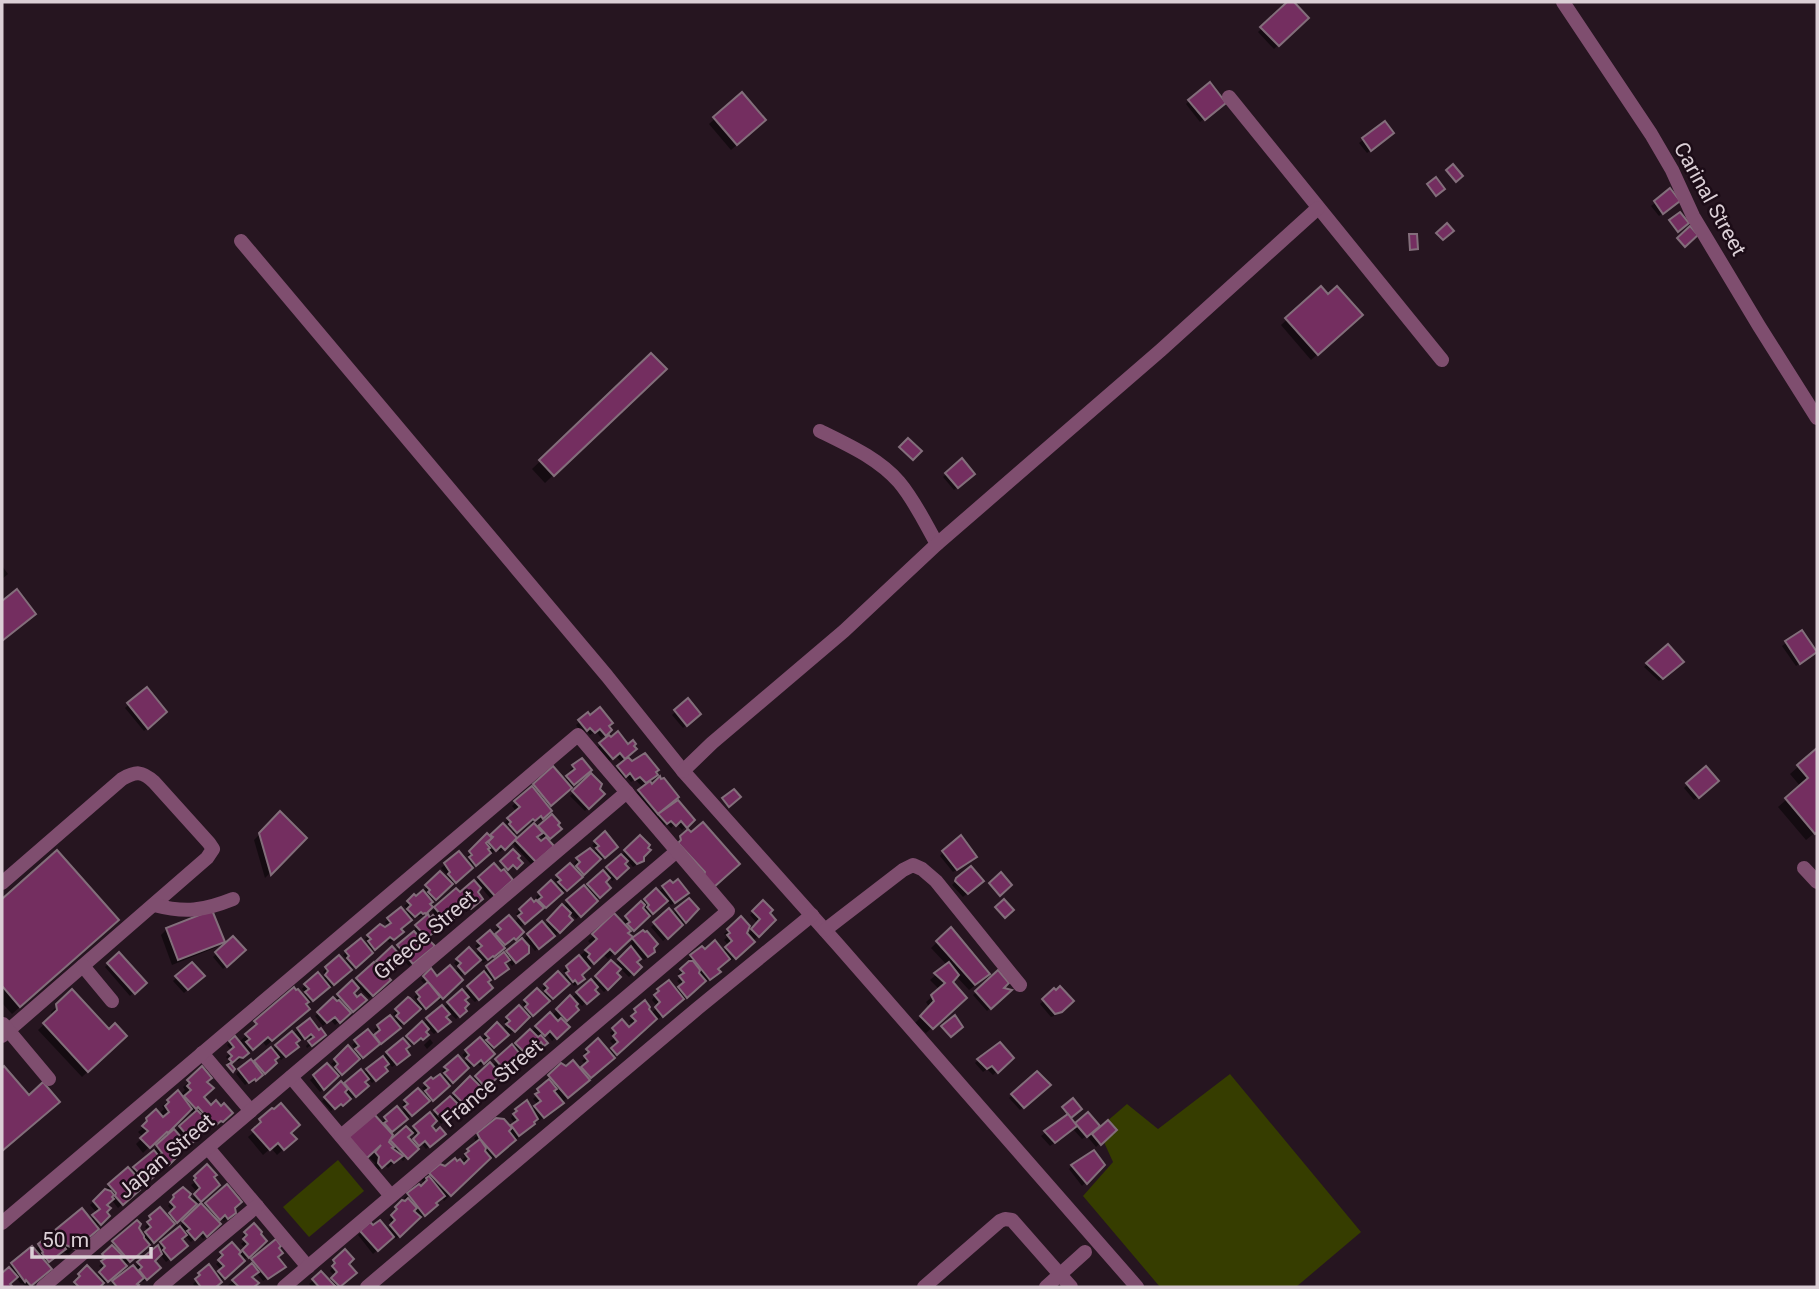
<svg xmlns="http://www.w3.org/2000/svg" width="1819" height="1289" font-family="Roboto,sans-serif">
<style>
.green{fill:#363d00}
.shadow{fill:#0007;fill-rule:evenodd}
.building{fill:#742e60;stroke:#836e7b;stroke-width:2}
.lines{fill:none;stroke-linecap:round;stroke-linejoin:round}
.minor{stroke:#7f4e6f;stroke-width:14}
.labels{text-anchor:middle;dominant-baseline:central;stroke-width:5;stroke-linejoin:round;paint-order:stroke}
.street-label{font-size:21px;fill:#dbcfd6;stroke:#1c0c17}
</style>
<rect width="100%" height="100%" fill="#261520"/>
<g class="green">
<path d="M 1230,1074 L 1361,1232 L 1296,1287 L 1160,1287 L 1083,1196 L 1113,1162 L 1098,1129 L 1127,1104 L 1158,1129 Z"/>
<path d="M 338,1160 L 364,1191 L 309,1237 L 283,1207 Z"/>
</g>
<g class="shadow">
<path d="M 1290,2 L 1306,18 L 1274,49 L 1258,32 Z"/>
<path d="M 742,95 L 758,126 L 731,150 L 709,124 Z"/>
<path d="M 1189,101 L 1220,106 L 1200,122 L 1186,104 Z"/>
<path d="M 1385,123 L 1389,137 L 1367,153 L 1359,143 Z"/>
<path d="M 1670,191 L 1674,205 L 1659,216 L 1651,206 Z"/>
<path d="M 1321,289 L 1355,321 L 1311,360 L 1281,325 Z"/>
<path d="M 651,356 L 664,369 L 545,483 L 532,469 Z"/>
<path d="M 962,461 L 973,474 L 954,490 L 943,477 Z"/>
<path d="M 2,566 L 8,574 L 2,579 Z"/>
<path d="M 1801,632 L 1811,655 L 1796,666 L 1782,646 Z"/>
<path d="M 1668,646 L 1679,665 L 1659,681 L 1644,667 Z"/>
<path d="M 146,689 L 165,712 L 144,731 L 125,708 Z"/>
<path d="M 688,701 L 699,714 L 683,728 L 672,715 Z"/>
<path d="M 588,715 L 607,726 L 607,734 L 601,738 L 596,731 L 590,735 L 586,730 L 582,733 L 576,725 Z"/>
<path d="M 609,737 L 648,781 L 670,810 L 693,820 L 682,830 L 676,823 L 671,828 L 667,823 L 663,826 L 635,794 L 643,788 L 635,779 L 631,782 L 626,776 L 621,779 L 615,771 L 623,764 L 615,755 L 609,761 L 597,748 Z"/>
<path d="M 1817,750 L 1817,831 L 1806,840 L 1778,807 L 1801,787 L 1790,774 Z"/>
<path d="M 581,760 L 586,774 L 548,808 L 547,814 L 539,821 L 537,818 L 531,823 L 537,829 L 552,816 L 559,829 L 546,840 L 551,846 L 531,864 L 513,844 L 533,826 L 529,821 L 512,835 L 515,838 L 500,852 L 497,848 L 492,853 L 491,851 L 451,884 L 428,904 L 431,907 L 422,916 L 421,915 L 419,917 L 416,914 L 399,929 L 402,932 L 390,943 L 385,939 L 330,988 L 328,986 L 309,1003 L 307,1001 L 304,1004 L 302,1014 L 266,1046 L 262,1041 L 238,1061 L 234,1060 L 228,1065 L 227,1063 L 229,1061 L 226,1057 L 232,1051 L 227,1045 L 234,1038 L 238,1043 L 252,1030 L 250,1028 L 256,1023 L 303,997 L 306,993 L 302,989 L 305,985 L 322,980 L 326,976 L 323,972 L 338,957 L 344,963 L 347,960 L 343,955 L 360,940 L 366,946 L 368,944 L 365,939 L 368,936 L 389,927 L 385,922 L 389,919 L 404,914 L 409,910 L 404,906 L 414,897 L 416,899 L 440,873 L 446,879 L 448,876 L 441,868 L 458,854 L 466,863 L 469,859 L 467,856 L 487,836 L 489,838 L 503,825 L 511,833 L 513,831 L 505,822 L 517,812 L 512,806 L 553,769 L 564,781 L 573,773 L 570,770 ZM 539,834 L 545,841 L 541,844 L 535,837 Z"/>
<path d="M 1706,768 L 1717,781 L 1694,800 L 1684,788 Z"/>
<path d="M 591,775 L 598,789 L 602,794 L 585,811 L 570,796 Z"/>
<path d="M 280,814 L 305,838 L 265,878 L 254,840 Z"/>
<path d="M 605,834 L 615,846 L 600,860 L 599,859 L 562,893 L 519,928 L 522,932 L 511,942 L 510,940 L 490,959 L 489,958 L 483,963 L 480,958 L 459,978 L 461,980 L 439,1001 L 436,998 L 421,1011 L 419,1008 L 395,1031 L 359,1061 L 357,1059 L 320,1092 L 310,1080 L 326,1065 L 333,1072 L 336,1068 L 331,1064 L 348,1048 L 353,1054 L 356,1051 L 352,1045 L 368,1031 L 374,1037 L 378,1034 L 374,1030 L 389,1017 L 393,1021 L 396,1018 L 393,1014 L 408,1000 L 414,1005 L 417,1002 L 414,997 L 426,986 L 421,980 L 431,971 L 437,978 L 454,972 L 458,968 L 454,963 L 469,949 L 474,955 L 479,951 L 475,946 L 490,933 L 493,937 L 498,933 L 495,930 L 509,917 L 514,923 L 519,917 L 516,914 L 530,901 L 534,904 L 538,900 L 536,897 L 551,883 L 555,887 L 558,884 L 554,880 L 570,865 L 574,870 L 577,867 L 574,863 L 577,860 L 590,850 L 593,854 L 596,850 L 592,845 Z"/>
<path d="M 640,837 L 642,861 L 633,867 L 627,860 L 623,864 L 623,872 L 612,881 L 609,877 L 604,882 L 609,887 L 576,919 L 570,912 L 566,916 L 570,920 L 556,935 L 554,934 L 535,951 L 527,941 L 527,952 L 523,956 L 512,966 L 507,960 L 503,964 L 503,972 L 491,981 L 489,979 L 486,982 L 491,988 L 475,1002 L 468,995 L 463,1000 L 463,1008 L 464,1011 L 456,1019 L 449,1012 L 444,1017 L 448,1021 L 434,1034 L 428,1028 L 423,1032 L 426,1035 L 421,1040 L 418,1038 L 412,1044 L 406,1038 L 422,1024 L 463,992 L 485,973 L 483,971 L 487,968 L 528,935 L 544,926 L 567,902 L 603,873 Z"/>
<path d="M 513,851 L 516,858 L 521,863 L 515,869 L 511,865 L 504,872 L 511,880 L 490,898 L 480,886 L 476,892 L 478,902 L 466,912 L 464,908 L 444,925 L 439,920 L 433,926 L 432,932 L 422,940 L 420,938 L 414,944 L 429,949 L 409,966 L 398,954 L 396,957 L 399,960 L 384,975 L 388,980 L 369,998 L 358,987 L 352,993 L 357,999 L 364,1000 L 335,1025 L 330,1019 L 323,1026 L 315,1016 L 392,949 L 394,951 L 415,932 L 413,930 L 427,917 L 429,921 L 435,915 L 432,911 L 456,890 L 460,894 L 494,865 L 501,874 L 506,869 L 500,863 Z"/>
<path d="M 943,852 L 971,860 L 953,872 L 940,856 Z"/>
<path d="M 57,853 L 109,928 L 12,1014 L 2,1003 L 2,901 Z"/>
<path d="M 958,879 L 981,881 L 963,897 L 952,885 Z"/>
<path d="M 670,882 L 683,896 L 671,905 L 666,900 L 628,935 L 630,937 L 608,959 L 603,954 L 580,975 L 579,982 L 574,986 L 571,982 L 568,983 L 510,1034 L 509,1033 L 490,1051 L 492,1054 L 480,1066 L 476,1062 L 469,1068 L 468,1067 L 429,1103 L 427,1101 L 408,1118 L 407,1117 L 389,1133 L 385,1148 L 406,1128 L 410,1132 L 431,1116 L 470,1079 L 472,1081 L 490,1065 L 491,1066 L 513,1048 L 550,1014 L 551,1016 L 570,997 L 571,998 L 591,982 L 611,962 L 614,965 L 633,947 L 630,943 L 634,940 L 652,948 L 653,951 L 644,960 L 635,949 L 636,970 L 629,977 L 620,968 L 615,973 L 619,977 L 604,992 L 597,985 L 593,990 L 596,994 L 582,1006 L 578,1002 L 573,1006 L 576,1010 L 563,1023 L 567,1027 L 552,1041 L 546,1033 L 541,1038 L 546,1042 L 540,1048 L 536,1045 L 522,1057 L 517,1052 L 513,1057 L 517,1062 L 503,1075 L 497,1068 L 492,1073 L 495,1077 L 482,1090 L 478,1086 L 473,1091 L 476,1094 L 461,1109 L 456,1103 L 453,1106 L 458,1111 L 448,1120 L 447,1118 L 441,1124 L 437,1119 L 430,1126 L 436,1133 L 444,1134 L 426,1149 L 421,1143 L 403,1161 L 399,1157 L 388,1168 L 384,1164 L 376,1172 L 373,1169 L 375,1163 L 368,1156 L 380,1123 L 396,1108 L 400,1113 L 405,1108 L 402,1105 L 405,1101 L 423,1096 L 426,1092 L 422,1088 L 431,1080 L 441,1079 L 445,1075 L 442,1071 L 457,1057 L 463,1063 L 467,1060 L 462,1055 L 497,1025 L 502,1030 L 507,1025 L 504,1022 L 519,1007 L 523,1011 L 526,1008 L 522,1004 L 537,990 L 542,996 L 546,992 L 542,988 L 558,974 L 563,979 L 567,975 L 563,971 L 592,945 L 588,941 L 614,916 L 621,923 L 656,890 L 658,892 ZM 412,1132 L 417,1138 L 411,1143 L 406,1137 Z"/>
<path d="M 763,902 L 768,913 L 774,920 L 749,945 L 731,961 L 729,958 L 716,969 L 715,975 L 706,982 L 705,980 L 683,1000 L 682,999 L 658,1019 L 657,1017 L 558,1106 L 539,1121 L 537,1118 L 530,1127 L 511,1144 L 492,1159 L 490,1157 L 444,1201 L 441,1197 L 434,1203 L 432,1208 L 420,1218 L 419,1217 L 396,1239 L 393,1236 L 373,1254 L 358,1235 L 370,1225 L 373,1228 L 387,1231 L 393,1224 L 389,1220 L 394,1214 L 393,1212 L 403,1202 L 410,1205 L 404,1198 L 419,1186 L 421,1188 L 425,1185 L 420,1178 L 424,1174 L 427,1178 L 440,1166 L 445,1169 L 460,1162 L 465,1157 L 463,1155 L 477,1143 L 474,1138 L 478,1135 L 510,1129 L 515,1124 L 511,1118 L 516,1110 L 532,1110 L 538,1105 L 533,1099 L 536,1096 L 535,1094 L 548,1082 L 546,1079 L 562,1066 L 580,1071 L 586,1065 L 582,1061 L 586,1057 L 584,1053 L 597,1041 L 608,1053 L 615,1046 L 610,1041 L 614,1038 L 610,1033 L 622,1022 L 629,1030 L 634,1026 L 629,1021 L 634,1017 L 632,1014 L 644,1003 L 650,1014 L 658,1007 L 652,1000 L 658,990 L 676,991 L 682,986 L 677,981 L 681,977 L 678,974 L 690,962 L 688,960 L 692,956 L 704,951 L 722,952 L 729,946 L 724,940 L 727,937 L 724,934 L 741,919 L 742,940 L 758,924 L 750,915 Z"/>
<path d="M 669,911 L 672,915 L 676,911 L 685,922 L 663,941 L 651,927 Z"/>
<path d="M 167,929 L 223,941 L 217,947 L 172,965 L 161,935 Z"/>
<path d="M 951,929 L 982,980 L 969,990 L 956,976 L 950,982 L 964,998 L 926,1033 L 915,1023 L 930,1008 L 926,1002 L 940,990 L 930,980 L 947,965 L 931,948 Z"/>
<path d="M 233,939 L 243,950 L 223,969 L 213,957 Z"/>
<path d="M 119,954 L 144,983 L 130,996 L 105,967 Z"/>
<path d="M 192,964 L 202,976 L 184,993 L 173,981 Z"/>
<path d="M 998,973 L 1001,989 L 1009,991 L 987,1011 L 973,995 Z"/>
<path d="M 1054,991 L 1071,1001 L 1057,1015 L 1051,1017 L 1040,1004 Z"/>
<path d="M 72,992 L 109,1032 L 124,1036 L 82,1077 L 38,1030 L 52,1017 L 51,1012 Z"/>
<path d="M 309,1021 L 321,1038 L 307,1048 L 306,1046 L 311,1041 L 307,1036 L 301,1041 L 299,1039 L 294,1044 L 293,1050 L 281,1060 L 278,1056 L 273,1061 L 275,1063 L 252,1083 L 250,1081 L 245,1085 L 236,1074 L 239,1070 L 253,1065 Z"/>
<path d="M 430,1039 L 433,1043 L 427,1049 L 424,1045 Z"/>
<path d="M 403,1050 L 404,1058 L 392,1067 L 388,1062 L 383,1068 L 382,1075 L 372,1083 L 368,1078 L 363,1083 L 363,1090 L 351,1099 L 350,1097 L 338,1108 L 336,1106 L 331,1111 L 322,1101 L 341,1084 L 343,1087 L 361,1072 L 363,1074 L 387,1053 Z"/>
<path d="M 1011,1058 L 993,1075 L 987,1069 L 983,1072 L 975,1063 L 978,1060 Z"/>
<path d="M 202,1069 L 205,1082 L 202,1098 L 211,1108 L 231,1113 L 216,1127 L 213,1126 L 208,1131 L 200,1122 L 196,1125 L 201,1132 L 186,1146 L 179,1137 L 172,1144 L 175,1157 L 164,1167 L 158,1160 L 152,1166 L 154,1175 L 140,1187 L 133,1180 L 131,1182 L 138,1190 L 118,1208 L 111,1199 L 105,1205 L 104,1212 L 108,1216 L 96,1227 L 91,1235 L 68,1254 L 61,1251 L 46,1264 L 49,1269 L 28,1287 L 26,1287 L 22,1283 L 21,1284 L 16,1277 L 8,1284 L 10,1287 L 2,1287 L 2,1276 L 13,1264 L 34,1250 L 82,1210 L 90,1220 L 97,1213 L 90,1205 L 107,1190 L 106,1188 L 128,1169 L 131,1172 L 155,1152 L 153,1150 L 157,1147 L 194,1115 L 191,1112 L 189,1113 L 187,1111 L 161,1138 L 160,1136 L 143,1153 L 136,1144 L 143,1137 L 138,1132 L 142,1129 L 141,1126 L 147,1120 L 158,1115 L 164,1109 L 162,1106 L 177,1093 L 183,1099 L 186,1097 L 182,1093 L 185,1090 L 183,1087 Z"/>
<path d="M 1036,1073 L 1045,1089 L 1020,1110 L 1009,1098 Z"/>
<path d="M 1072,1100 L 1069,1118 L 1074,1126 L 1088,1114 L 1100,1129 L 1114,1130 L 1096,1147 L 1087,1136 L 1082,1139 L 1073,1129 L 1050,1146 L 1041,1136 L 1068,1116 L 1062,1109 Z"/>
<path d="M 260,1121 L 289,1133 L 294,1139 L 277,1155 L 271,1148 L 263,1155 L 248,1137 L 257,1129 L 255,1126 Z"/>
<path d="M 1103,1165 L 1082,1186 L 1069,1169 L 1072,1166 Z"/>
<path d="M 207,1166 L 211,1177 L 218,1185 L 197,1204 L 196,1203 L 173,1225 L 103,1284 L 102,1283 L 98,1287 L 72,1286 L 78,1281 L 76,1278 L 87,1268 L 96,1277 L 103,1270 L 99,1266 L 103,1262 L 100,1259 L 102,1256 L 110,1265 L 111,1248 L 110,1246 L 137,1222 L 137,1229 L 143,1237 L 149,1231 L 145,1227 L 149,1223 L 147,1221 L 160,1209 L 167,1217 L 173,1211 L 168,1206 L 171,1202 L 170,1200 L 183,1189 L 186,1197 L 190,1200 L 198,1193 L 191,1185 L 194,1183 L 192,1180 Z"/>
<path d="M 227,1186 L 234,1212 L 224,1221 L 220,1218 L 216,1222 L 218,1224 L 203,1239 L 199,1234 L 191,1242 L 184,1235 L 180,1239 L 182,1250 L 166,1262 L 160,1254 L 152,1261 L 159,1268 L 143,1282 L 140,1279 L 134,1284 L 137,1286 L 135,1287 L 108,1287 L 134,1268 L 181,1227 L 180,1226 L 201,1206 L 203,1207 Z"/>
<path d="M 254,1225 L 265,1241 L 214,1287 L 195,1287 L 193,1284 L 197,1280 L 196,1278 L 209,1267 L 215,1276 L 221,1270 L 216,1264 L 221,1260 L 218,1257 L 232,1245 L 240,1254 L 246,1249 L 241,1244 L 245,1240 L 242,1236 Z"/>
<path d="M 345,1252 L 347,1264 L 354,1273 L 339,1287 L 312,1287 L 309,1284 L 321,1273 L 329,1282 L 335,1276 L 330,1271 L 333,1267 L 331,1265 Z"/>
<path d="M 276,1257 L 280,1270 L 263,1281 L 256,1272 L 250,1278 L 257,1283 L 252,1287 L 226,1287 L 251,1266 L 249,1264 L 253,1261 Z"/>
</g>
<g class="building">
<path d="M 1287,2 L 1294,2 L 1309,18 L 1279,46 L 1260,27 Z"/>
<path d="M 1210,82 L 1226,103 L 1205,120 L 1188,100 Z"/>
<path d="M 742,92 L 766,120 L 737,145 L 713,117 Z"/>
<path d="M 1385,121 L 1394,133 L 1371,151 L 1362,138 Z"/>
<path d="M 1453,164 L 1463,176 L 1456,182 L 1446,170 Z"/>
<path d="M 1436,177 L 1445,189 L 1436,196 L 1427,184 Z"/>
<path d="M 1670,188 L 1680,201 L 1663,214 L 1654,201 Z"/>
<path d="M 1680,212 L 1689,223 L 1678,232 L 1669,220 Z"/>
<path d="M 1447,223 L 1454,231 L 1443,240 L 1436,233 Z"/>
<path d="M 1690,226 L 1698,235 L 1685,247 L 1677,238 Z"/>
<path d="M 1409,234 L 1417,234 L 1418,249 L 1410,250 Z"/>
<path d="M 1321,286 L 1328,294 L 1337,286 L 1363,315 L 1318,355 L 1285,318 Z"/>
<path d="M 651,353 L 667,369 L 554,476 L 539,460 Z"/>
<path d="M 908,438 L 922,451 L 913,460 L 899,447 Z"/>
<path d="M 962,458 L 975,474 L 958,488 L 945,473 Z"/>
<path d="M 17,589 L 36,614 L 2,641 L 2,601 Z"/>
<path d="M 1802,630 L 1817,652 L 1800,664 L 1785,641 Z"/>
<path d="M 1668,644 L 1684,662 L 1663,679 L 1646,663 Z"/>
<path d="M 147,687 L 167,712 L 148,729 L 127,703 Z"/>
<path d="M 688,698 L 701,714 L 687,726 L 674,710 Z"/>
<path d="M 600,707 L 613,723 L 609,726 L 612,730 L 606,736 L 600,729 L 595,733 L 590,728 L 587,731 L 578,720 L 588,712 L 590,715 Z"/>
<path d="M 618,731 L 628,744 L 633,740 L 636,744 L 634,746 L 637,749 L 625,759 L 620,753 L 613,759 L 599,743 L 609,735 L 611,737 Z"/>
<path d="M 1817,748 L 1817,832 L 1815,834 L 1785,798 L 1808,778 L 1797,765 Z"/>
<path d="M 645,753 L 659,770 L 656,772 L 658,775 L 646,783 L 640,777 L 635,780 L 630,773 L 626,777 L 617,766 L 628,757 L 632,761 Z"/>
<path d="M 582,758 L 592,770 L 574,785 L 566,776 L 575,769 L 572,765 Z"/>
<path d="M 553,766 L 572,788 L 551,806 L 533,784 Z"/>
<path d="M 1706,766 L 1719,781 L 1699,798 L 1686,783 Z"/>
<path d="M 591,773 L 602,784 L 600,789 L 605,794 L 589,809 L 572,791 Z"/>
<path d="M 660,776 L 661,779 L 664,778 L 679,797 L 658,814 L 638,790 L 650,781 L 652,784 Z"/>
<path d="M 532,786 L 552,811 L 543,819 L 541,816 L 535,821 L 533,819 L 517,833 L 509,824 L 511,822 L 507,818 L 520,807 L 514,801 Z"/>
<path d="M 734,789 L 741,797 L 729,807 L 722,798 Z"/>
<path d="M 678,800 L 695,820 L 687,828 L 681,821 L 676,826 L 671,821 L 667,824 L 658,814 Z"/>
<path d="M 280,811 L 307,838 L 271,875 L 259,833 Z"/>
<path d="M 552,814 L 560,823 L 558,825 L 562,829 L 550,839 L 538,826 Z"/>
<path d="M 703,822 L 740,864 L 714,887 L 704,875 L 705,872 L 678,843 L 681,840 L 680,836 L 688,829 L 691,832 Z"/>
<path d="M 503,823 L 517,838 L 505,850 L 501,846 L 496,851 L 488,842 L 493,837 L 490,835 Z"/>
<path d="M 534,823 L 543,833 L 537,837 L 541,841 L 546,837 L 554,846 L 536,862 L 515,840 Z"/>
<path d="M 605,831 L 618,847 L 605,858 L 596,848 L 599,846 L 594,841 Z"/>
<path d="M 487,833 L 492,838 L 486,843 L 490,848 L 488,849 L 491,853 L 476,866 L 469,857 L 472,855 L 469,851 Z"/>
<path d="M 640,835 L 650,845 L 648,848 L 651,850 L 644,857 L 644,861 L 637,864 L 624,850 Z"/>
<path d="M 961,835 L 977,857 L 957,870 L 942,851 Z"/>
<path d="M 590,848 L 601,859 L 584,875 L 576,866 L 580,862 L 576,858 Z"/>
<path d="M 513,849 L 520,856 L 518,858 L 523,863 L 517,869 L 513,865 L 508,870 L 500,861 Z"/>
<path d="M 57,850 L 119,920 L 20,1007 L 2,986 L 2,899 Z"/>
<path d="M 459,851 L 473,868 L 456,883 L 448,874 L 450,872 L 444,863 Z"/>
<path d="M 621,854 L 628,861 L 625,864 L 629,868 L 617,879 L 606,867 Z"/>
<path d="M 494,863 L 501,871 L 504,869 L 513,880 L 495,896 L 478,877 Z"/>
<path d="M 570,863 L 583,877 L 567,891 L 558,882 L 561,880 L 556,875 Z"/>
<path d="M 971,866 L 984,881 L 968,894 L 955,881 L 956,878 Z"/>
<path d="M 603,870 L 610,878 L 606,882 L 611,888 L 600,898 L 587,884 Z"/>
<path d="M 440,871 L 453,884 L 436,900 L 428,892 L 430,890 L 425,885 Z"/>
<path d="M 1001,872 L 1012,885 L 1000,896 L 989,883 Z"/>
<path d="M 678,879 L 689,893 L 675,903 L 662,886 L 670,880 L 673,883 Z"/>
<path d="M 474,880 L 481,888 L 478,892 L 483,899 L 471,909 L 468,906 L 448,923 L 434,907 L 456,888 L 460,892 Z"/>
<path d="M 551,880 L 563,893 L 546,908 L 538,900 L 542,897 L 538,892 Z"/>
<path d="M 584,885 L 598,901 L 581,917 L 566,900 Z"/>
<path d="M 656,888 L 668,901 L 653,914 L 647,907 L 649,905 L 644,899 Z"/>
<path d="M 423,890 L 433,902 L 430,904 L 433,907 L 426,914 L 425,913 L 423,914 L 421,912 L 415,917 L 407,909 L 411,905 L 407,901 L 414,894 L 416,896 Z"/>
<path d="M 531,898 L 534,902 L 536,900 L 544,908 L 525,924 L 518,916 L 522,913 L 519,909 Z"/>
<path d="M 689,898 L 699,909 L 686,923 L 675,909 Z"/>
<path d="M 1004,899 L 1014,910 L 1005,918 L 995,907 Z"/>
<path d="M 763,900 L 773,910 L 770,913 L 776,920 L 759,937 L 751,929 L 760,919 L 752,911 Z"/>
<path d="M 641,901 L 645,905 L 643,908 L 650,916 L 634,931 L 627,924 L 630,922 L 625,916 Z"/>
<path d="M 562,904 L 571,913 L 569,916 L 573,920 L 560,933 L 547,920 Z"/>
<path d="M 401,907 L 412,920 L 401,929 L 404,932 L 394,940 L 390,937 L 375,950 L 368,941 L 371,939 L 367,935 L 380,924 L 385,927 L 391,923 L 387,918 Z"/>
<path d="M 669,908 L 683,925 L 668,939 L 653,922 Z"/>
<path d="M 212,910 L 225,942 L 178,960 L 166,928 Z"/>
<path d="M 614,913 L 631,931 L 628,933 L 633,937 L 615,954 L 610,949 L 594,964 L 588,957 L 590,954 L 585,950 L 597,939 L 592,934 Z"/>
<path d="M 428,914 L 430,918 L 433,915 L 439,922 L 435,925 L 438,929 L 427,938 L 415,925 Z"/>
<path d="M 509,915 L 524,932 L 516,940 L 514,938 L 505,945 L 495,934 L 501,929 L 497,925 Z"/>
<path d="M 741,916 L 750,926 L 747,933 L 755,942 L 736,959 L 725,947 L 732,941 L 727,935 L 730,933 L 727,929 Z"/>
<path d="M 542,921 L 555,936 L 539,949 L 527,934 Z"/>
<path d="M 951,927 L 990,974 L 975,985 L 936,941 Z"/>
<path d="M 490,930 L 505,948 L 494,957 L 493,956 L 488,960 L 478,949 L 482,946 L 477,941 Z"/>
<path d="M 643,930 L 645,932 L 647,931 L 658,944 L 654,948 L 655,952 L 648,957 L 632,938 Z"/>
<path d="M 414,931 L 421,939 L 417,943 L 424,944 L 429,940 L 435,946 L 413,964 L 397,945 Z"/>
<path d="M 233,936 L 246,950 L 227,967 L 215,952 Z"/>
<path d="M 361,938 L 373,953 L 356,968 L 347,958 L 349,956 L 345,951 Z"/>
<path d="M 522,938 L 529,946 L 529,953 L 516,963 L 506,951 Z"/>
<path d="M 715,940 L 730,959 L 718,969 L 721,972 L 710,980 L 690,955 L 702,946 L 705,949 Z"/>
<path d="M 392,946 L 400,955 L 398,957 L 402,960 L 388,973 L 376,961 Z"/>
<path d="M 631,946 L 641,959 L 637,962 L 642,967 L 634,975 L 618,959 Z"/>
<path d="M 469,947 L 481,960 L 465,974 L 458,966 L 461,963 L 456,959 Z"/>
<path d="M 119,952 L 147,983 L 135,994 L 107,963 Z"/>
<path d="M 504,952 L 510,960 L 505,963 L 509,969 L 495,979 L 486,966 Z"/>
<path d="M 339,955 L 352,970 L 334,985 L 325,975 L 328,971 L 325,967 Z"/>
<path d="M 579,955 L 590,968 L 582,975 L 585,979 L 578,984 L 575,980 L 573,982 L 566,973 L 569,971 L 566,966 Z"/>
<path d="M 611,960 L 621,969 L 617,973 L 621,977 L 608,990 L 595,976 Z"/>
<path d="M 689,961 L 693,961 L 700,970 L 699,973 L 706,981 L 687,998 L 678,987 L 684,982 L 679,976 L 684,973 L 680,969 Z"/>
<path d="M 192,962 L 205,976 L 188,990 L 175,976 Z"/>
<path d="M 374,962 L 391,980 L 373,996 L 356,978 Z"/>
<path d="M 949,962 L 959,975 L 953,982 L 967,998 L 933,1029 L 920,1016 L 934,1001 L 931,995 L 945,983 L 934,973 Z"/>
<path d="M 450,965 L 463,980 L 443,999 L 423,976 L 431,968 L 437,976 Z"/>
<path d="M 998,970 L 1009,983 L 1004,988 L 1012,990 L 991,1009 L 975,991 Z"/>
<path d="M 484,971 L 491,980 L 488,982 L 493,988 L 479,1000 L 467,986 Z"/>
<path d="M 558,971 L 570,984 L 553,999 L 545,991 L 548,988 L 544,984 Z"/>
<path d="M 318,972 L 330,987 L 313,1001 L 305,992 L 309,989 L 304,984 Z"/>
<path d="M 591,979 L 598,987 L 595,990 L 599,994 L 587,1004 L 576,992 Z"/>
<path d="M 352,980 L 359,988 L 354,993 L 357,997 L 361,994 L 367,1000 L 353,1012 L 337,994 Z"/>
<path d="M 669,980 L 684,999 L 663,1017 L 655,1007 L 660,1002 L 654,995 L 659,991 L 657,989 Z"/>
<path d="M 428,982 L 440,997 L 426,1009 L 418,999 L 420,997 L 416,992 Z"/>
<path d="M 1060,986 L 1074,1001 L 1062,1012 L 1055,1014 L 1042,999 L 1054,988 L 1056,990 Z"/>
<path d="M 294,987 L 296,990 L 298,989 L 309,1002 L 306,1004 L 310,1009 L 272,1041 L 268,1037 L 253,1050 L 246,1042 L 250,1039 L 245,1034 L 257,1024 L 254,1021 Z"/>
<path d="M 537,988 L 550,1001 L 533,1016 L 525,1007 L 528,1004 L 524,1000 Z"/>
<path d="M 72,989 L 109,1029 L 115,1023 L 127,1036 L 88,1072 L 43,1023 L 57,1010 L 56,1004 Z"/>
<path d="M 462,989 L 469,997 L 465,1000 L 469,1004 L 465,1008 L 467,1011 L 460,1017 L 447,1002 Z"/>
<path d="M 570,995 L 578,1004 L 576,1006 L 579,1010 L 567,1021 L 556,1009 Z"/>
<path d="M 333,997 L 337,1001 L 339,1000 L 351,1013 L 340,1023 L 335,1017 L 327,1023 L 317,1012 Z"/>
<path d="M 408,997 L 410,998 L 421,1009 L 404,1024 L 396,1016 L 399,1013 L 395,1009 Z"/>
<path d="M 645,1000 L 650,1007 L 649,1009 L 657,1019 L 617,1055 L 611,1048 L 618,1042 L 613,1036 L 616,1033 L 612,1028 L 622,1019 L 629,1027 L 636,1021 L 631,1016 L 636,1012 L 634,1009 Z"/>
<path d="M 442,1005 L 450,1014 L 446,1017 L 451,1022 L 438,1032 L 426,1018 Z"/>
<path d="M 519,1005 L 530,1017 L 515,1032 L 506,1024 L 510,1021 L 506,1017 Z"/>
<path d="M 550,1012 L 558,1021 L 561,1018 L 570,1027 L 557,1039 L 550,1031 L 545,1036 L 535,1026 Z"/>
<path d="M 390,1015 L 401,1028 L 381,1044 L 374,1035 L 380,1030 L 377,1025 Z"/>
<path d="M 955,1015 L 963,1027 L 951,1037 L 941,1026 Z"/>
<path d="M 310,1018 L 319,1030 L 321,1028 L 326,1035 L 312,1046 L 308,1041 L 314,1037 L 311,1034 L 305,1039 L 297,1028 Z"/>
<path d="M 422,1021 L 429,1029 L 426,1032 L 429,1035 L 423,1040 L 421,1038 L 414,1044 L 406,1036 Z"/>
<path d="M 497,1022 L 509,1035 L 494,1048 L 486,1040 L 489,1038 L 485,1034 Z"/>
<path d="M 368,1029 L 380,1044 L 363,1058 L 355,1049 L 359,1046 L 354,1040 Z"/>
<path d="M 530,1029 L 538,1037 L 541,1035 L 548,1043 L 544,1046 L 541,1042 L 527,1055 L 515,1043 Z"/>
<path d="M 292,1031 L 300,1040 L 296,1043 L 299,1047 L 286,1057 L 275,1045 Z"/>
<path d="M 235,1036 L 249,1053 L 243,1058 L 239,1057 L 231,1064 L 235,1069 L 233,1072 L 227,1065 L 232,1062 L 229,1059 L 232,1056 L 228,1052 L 234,1047 L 229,1041 Z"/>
<path d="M 480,1037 L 495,1054 L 484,1064 L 481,1060 L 474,1066 L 466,1058 L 469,1055 L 465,1050 Z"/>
<path d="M 403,1038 L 410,1046 L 406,1049 L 410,1055 L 397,1065 L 386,1052 Z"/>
<path d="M 598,1038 L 615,1058 L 591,1078 L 581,1067 L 588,1061 L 584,1056 L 589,1052 L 586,1049 Z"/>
<path d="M 1000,1042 L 1014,1058 L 998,1073 L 992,1066 L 987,1069 L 977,1059 Z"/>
<path d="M 512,1044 L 519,1053 L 515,1057 L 520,1063 L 507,1073 L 495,1059 Z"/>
<path d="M 348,1045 L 360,1059 L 342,1075 L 335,1067 L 338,1064 L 334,1059 Z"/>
<path d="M 271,1047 L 279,1057 L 275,1060 L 277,1063 L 265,1074 L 254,1061 Z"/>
<path d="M 458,1055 L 469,1068 L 453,1083 L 444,1073 L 448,1070 L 444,1067 Z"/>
<path d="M 383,1056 L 389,1064 L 385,1067 L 388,1071 L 376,1081 L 366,1069 Z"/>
<path d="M 251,1059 L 263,1075 L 256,1081 L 255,1079 L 249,1083 L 238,1069 Z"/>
<path d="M 573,1060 L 590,1080 L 568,1098 L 548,1075 L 561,1063 L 566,1066 Z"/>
<path d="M 490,1062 L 497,1070 L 494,1073 L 498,1077 L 486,1088 L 475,1076 Z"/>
<path d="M 327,1063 L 339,1076 L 324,1090 L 313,1075 Z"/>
<path d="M 4,1066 L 29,1095 L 43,1082 L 60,1102 L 2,1151 L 2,1068 Z"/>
<path d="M 202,1066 L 212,1078 L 207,1082 L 214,1088 L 204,1097 L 211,1105 L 216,1100 L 221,1106 L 224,1103 L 233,1113 L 223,1122 L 221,1121 L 215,1126 L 198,1107 L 196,1109 L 184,1096 L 191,1090 L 187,1086 L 190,1083 L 187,1080 Z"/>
<path d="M 361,1069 L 369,1079 L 365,1082 L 369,1086 L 356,1097 L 344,1083 Z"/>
<path d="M 1037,1071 L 1051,1085 L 1024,1108 L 1011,1094 Z"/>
<path d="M 440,1074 L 450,1086 L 433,1101 L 425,1091 L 429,1088 L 424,1083 L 431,1077 L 433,1079 Z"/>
<path d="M 470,1076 L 480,1086 L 476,1091 L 479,1094 L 466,1106 L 453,1093 Z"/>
<path d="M 549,1079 L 557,1089 L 554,1091 L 564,1103 L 544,1118 L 534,1106 L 541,1101 L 535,1094 L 539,1092 L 537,1089 Z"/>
<path d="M 341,1081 L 348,1089 L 345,1092 L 351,1099 L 343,1106 L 341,1104 L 335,1109 L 324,1097 Z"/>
<path d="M 418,1088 L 430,1101 L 412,1116 L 404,1107 L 408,1104 L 404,1100 Z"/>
<path d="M 178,1090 L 192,1109 L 168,1133 L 167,1132 L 150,1148 L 140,1138 L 148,1131 L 142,1126 L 147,1121 L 146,1118 L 156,1109 L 163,1117 L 169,1112 L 165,1106 L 169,1102 L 167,1100 Z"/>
<path d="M 450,1096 L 458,1104 L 456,1106 L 460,1111 L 453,1118 L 451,1116 L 445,1122 L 434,1110 Z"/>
<path d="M 1073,1098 L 1082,1109 L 1071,1118 L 1062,1107 Z"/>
<path d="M 527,1100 L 538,1119 L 534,1122 L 535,1124 L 519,1136 L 511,1125 L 518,1120 L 513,1114 L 517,1111 L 515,1109 Z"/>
<path d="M 281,1103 L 300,1125 L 291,1133 L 297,1139 L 284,1150 L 278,1143 L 270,1150 L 252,1130 L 261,1122 L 259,1119 L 272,1108 L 274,1109 Z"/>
<path d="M 397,1106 L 408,1119 L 392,1132 L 384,1123 L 387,1121 L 384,1117 Z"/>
<path d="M 197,1110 L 205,1118 L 198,1125 L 204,1132 L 191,1144 L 183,1135 L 185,1133 L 179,1126 Z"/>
<path d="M 430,1112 L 437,1121 L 432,1126 L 436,1131 L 440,1127 L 446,1134 L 430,1147 L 425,1141 L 419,1146 L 413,1139 L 419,1133 L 413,1126 Z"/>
<path d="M 1088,1112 L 1100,1126 L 1087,1137 L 1075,1123 Z"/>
<path d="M 373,1113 L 393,1135 L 389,1142 L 394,1147 L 392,1148 L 403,1156 L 394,1163 L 391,1160 L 382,1168 L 378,1163 L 379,1157 L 375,1152 L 381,1145 L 367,1158 L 348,1137 Z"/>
<path d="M 1068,1114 L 1077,1126 L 1055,1143 L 1044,1131 Z"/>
<path d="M 496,1118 L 504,1119 L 512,1128 L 509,1131 L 516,1140 L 496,1157 L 480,1139 L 477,1133 Z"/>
<path d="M 1108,1120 L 1117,1130 L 1101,1145 L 1092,1134 Z"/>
<path d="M 406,1126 L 413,1133 L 408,1137 L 419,1149 L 408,1159 L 390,1140 Z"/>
<path d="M 174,1129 L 181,1137 L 174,1143 L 180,1150 L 176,1153 L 177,1157 L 169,1165 L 160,1155 L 162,1153 L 156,1145 Z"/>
<path d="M 480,1139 L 486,1148 L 485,1151 L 491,1158 L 451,1196 L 429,1173 L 440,1164 L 445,1166 L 455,1158 L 457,1161 L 460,1159 L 464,1164 L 469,1159 L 465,1154 L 469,1151 L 467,1149 Z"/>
<path d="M 154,1150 L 161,1159 L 159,1162 L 157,1161 L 154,1165 L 159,1169 L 155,1173 L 156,1175 L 144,1185 L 136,1175 L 139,1173 L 133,1167 Z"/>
<path d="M 1094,1150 L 1105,1165 L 1087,1184 L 1071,1165 Z"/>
<path d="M 207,1164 L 217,1175 L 214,1177 L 220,1185 L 201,1202 L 194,1194 L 200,1188 L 194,1180 L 196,1178 L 194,1176 Z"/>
<path d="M 128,1167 L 138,1178 L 133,1182 L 140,1190 L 123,1205 L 115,1196 L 116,1193 L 108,1184 Z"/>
<path d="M 429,1176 L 445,1196 L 436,1203 L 438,1205 L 425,1216 L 407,1193 L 419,1184 L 421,1186 L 427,1180 L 426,1178 Z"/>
<path d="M 227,1184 L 242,1202 L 235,1208 L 236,1213 L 228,1219 L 225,1215 L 220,1220 L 205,1203 Z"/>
<path d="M 183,1187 L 191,1194 L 189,1197 L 197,1204 L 177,1223 L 169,1213 L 175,1207 L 170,1202 L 174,1197 L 173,1195 Z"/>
<path d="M 105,1189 L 111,1191 L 114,1195 L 112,1197 L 114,1199 L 107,1205 L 111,1208 L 107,1212 L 110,1216 L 101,1225 L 92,1215 L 100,1209 L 93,1201 Z"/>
<path d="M 408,1198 L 417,1208 L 414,1211 L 421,1217 L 400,1237 L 390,1225 L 395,1220 L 391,1215 L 397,1209 L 395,1207 L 402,1200 L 405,1201 Z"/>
<path d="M 201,1203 L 221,1224 L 207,1237 L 203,1232 L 195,1240 L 187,1231 L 190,1229 L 182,1221 Z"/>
<path d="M 160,1207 L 175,1224 L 154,1243 L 145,1232 L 151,1227 L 147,1222 L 151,1219 L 149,1216 Z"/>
<path d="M 82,1208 L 99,1229 L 75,1249 L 61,1243 L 66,1249 L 49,1262 L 42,1253 L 43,1252 L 38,1244 Z"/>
<path d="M 137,1220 L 141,1224 L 139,1228 L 144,1236 L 144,1238 L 150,1245 L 130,1262 L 112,1241 Z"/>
<path d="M 380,1220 L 394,1237 L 378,1251 L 360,1231 L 370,1222 L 373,1225 Z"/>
<path d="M 254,1223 L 262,1232 L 261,1234 L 267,1241 L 249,1258 L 242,1250 L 248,1244 L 243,1239 L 247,1235 L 244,1232 Z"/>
<path d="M 180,1226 L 187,1235 L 182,1239 L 188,1246 L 171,1260 L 163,1250 L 165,1248 L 160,1242 Z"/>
<path d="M 276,1239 L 281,1246 L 279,1248 L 283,1253 L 278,1257 L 286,1267 L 268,1279 L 251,1259 Z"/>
<path d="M 232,1242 L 241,1252 L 239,1254 L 245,1261 L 225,1279 L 218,1271 L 224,1266 L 218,1260 L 223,1255 L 220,1252 Z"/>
<path d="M 112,1245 L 122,1255 L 119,1257 L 127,1266 L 108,1282 L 99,1272 L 105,1266 L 101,1261 L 106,1258 L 102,1254 Z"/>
<path d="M 158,1245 L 162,1254 L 155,1261 L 161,1268 L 147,1280 L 139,1270 L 142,1267 L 137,1262 Z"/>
<path d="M 32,1246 L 52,1269 L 31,1286 L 26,1280 L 25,1282 L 11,1263 Z"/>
<path d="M 345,1249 L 354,1259 L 349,1264 L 357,1273 L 340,1287 L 331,1278 L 337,1272 L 332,1266 L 335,1263 L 333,1260 Z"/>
<path d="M 252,1263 L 259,1272 L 252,1277 L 259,1283 L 254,1287 L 237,1287 L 238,1286 L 232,1280 Z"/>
<path d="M 209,1264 L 222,1282 L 216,1287 L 199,1287 L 200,1286 L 195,1279 L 200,1275 L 198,1273 Z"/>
<path d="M 87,1265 L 104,1283 L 100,1287 L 79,1287 L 74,1282 L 80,1276 L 78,1274 Z"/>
<path d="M 133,1265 L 144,1278 L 137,1284 L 139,1285 L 137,1287 L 117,1287 L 112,1281 Z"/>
<path d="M 9,1267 L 18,1277 L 10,1284 L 13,1287 L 2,1287 L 2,1273 Z"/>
<path d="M 321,1271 L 336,1287 L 319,1287 L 312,1279 Z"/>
</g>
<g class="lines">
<g class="minor">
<path d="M 1563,2 L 1651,134 L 1672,170 L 1693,216 L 1759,326 L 1817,418"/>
<path d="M 1229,97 L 1442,360"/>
<path d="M 241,241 L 607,676 L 683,771 L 839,946 L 1137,1287"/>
<path d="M 820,431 C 848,445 878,458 899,482 C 915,501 925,523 937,544"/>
<path d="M 683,771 L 712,743 L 844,631 L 937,544 L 1161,350 L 1318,208"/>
<path d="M 1804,868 L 1817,882"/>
<path d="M 2,883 L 122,779 C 136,771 142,771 154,782 L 209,843 L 213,849 L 207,858 L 2,1036"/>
<path d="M 154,905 C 185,913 203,911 233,899"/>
<path d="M 825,930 L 903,870 L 913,865 L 922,869 L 936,881 L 1020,985"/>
<path d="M 83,966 L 112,1001"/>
<path d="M 3,1024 L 49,1079"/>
<path d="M 202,1053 L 251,1111"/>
<path d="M 291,1077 L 391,1196"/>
<path d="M 341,1136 L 677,851"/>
<path d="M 208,1148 L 308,1267"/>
<path d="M 2,1223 L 578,735 L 728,911 L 284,1287"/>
<path d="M 43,1287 L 627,792"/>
<path d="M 160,1287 L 257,1206"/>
<path d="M 367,1287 L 698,1008 L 812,915"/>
<path d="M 924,1287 L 1000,1221 L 1005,1219 L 1012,1220 L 1071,1287"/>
<path d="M 1046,1287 L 1085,1252"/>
</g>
</g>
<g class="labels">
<g class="street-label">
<text transform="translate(1710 199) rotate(61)">Carinal Street</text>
<text transform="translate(425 935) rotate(-40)">Greece Street</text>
<text transform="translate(492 1083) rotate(-40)">France Street</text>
<text transform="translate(166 1156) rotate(-40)">Japan Street</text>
</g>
</g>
<rect width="1819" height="1289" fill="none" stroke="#dbcfd6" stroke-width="7"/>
<path d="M32 1247v10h119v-10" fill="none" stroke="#dbcfd6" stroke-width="3.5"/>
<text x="42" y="1247" font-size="21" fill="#dbcfd6" stroke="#1c0c17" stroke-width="5" paint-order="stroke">50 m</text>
</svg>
